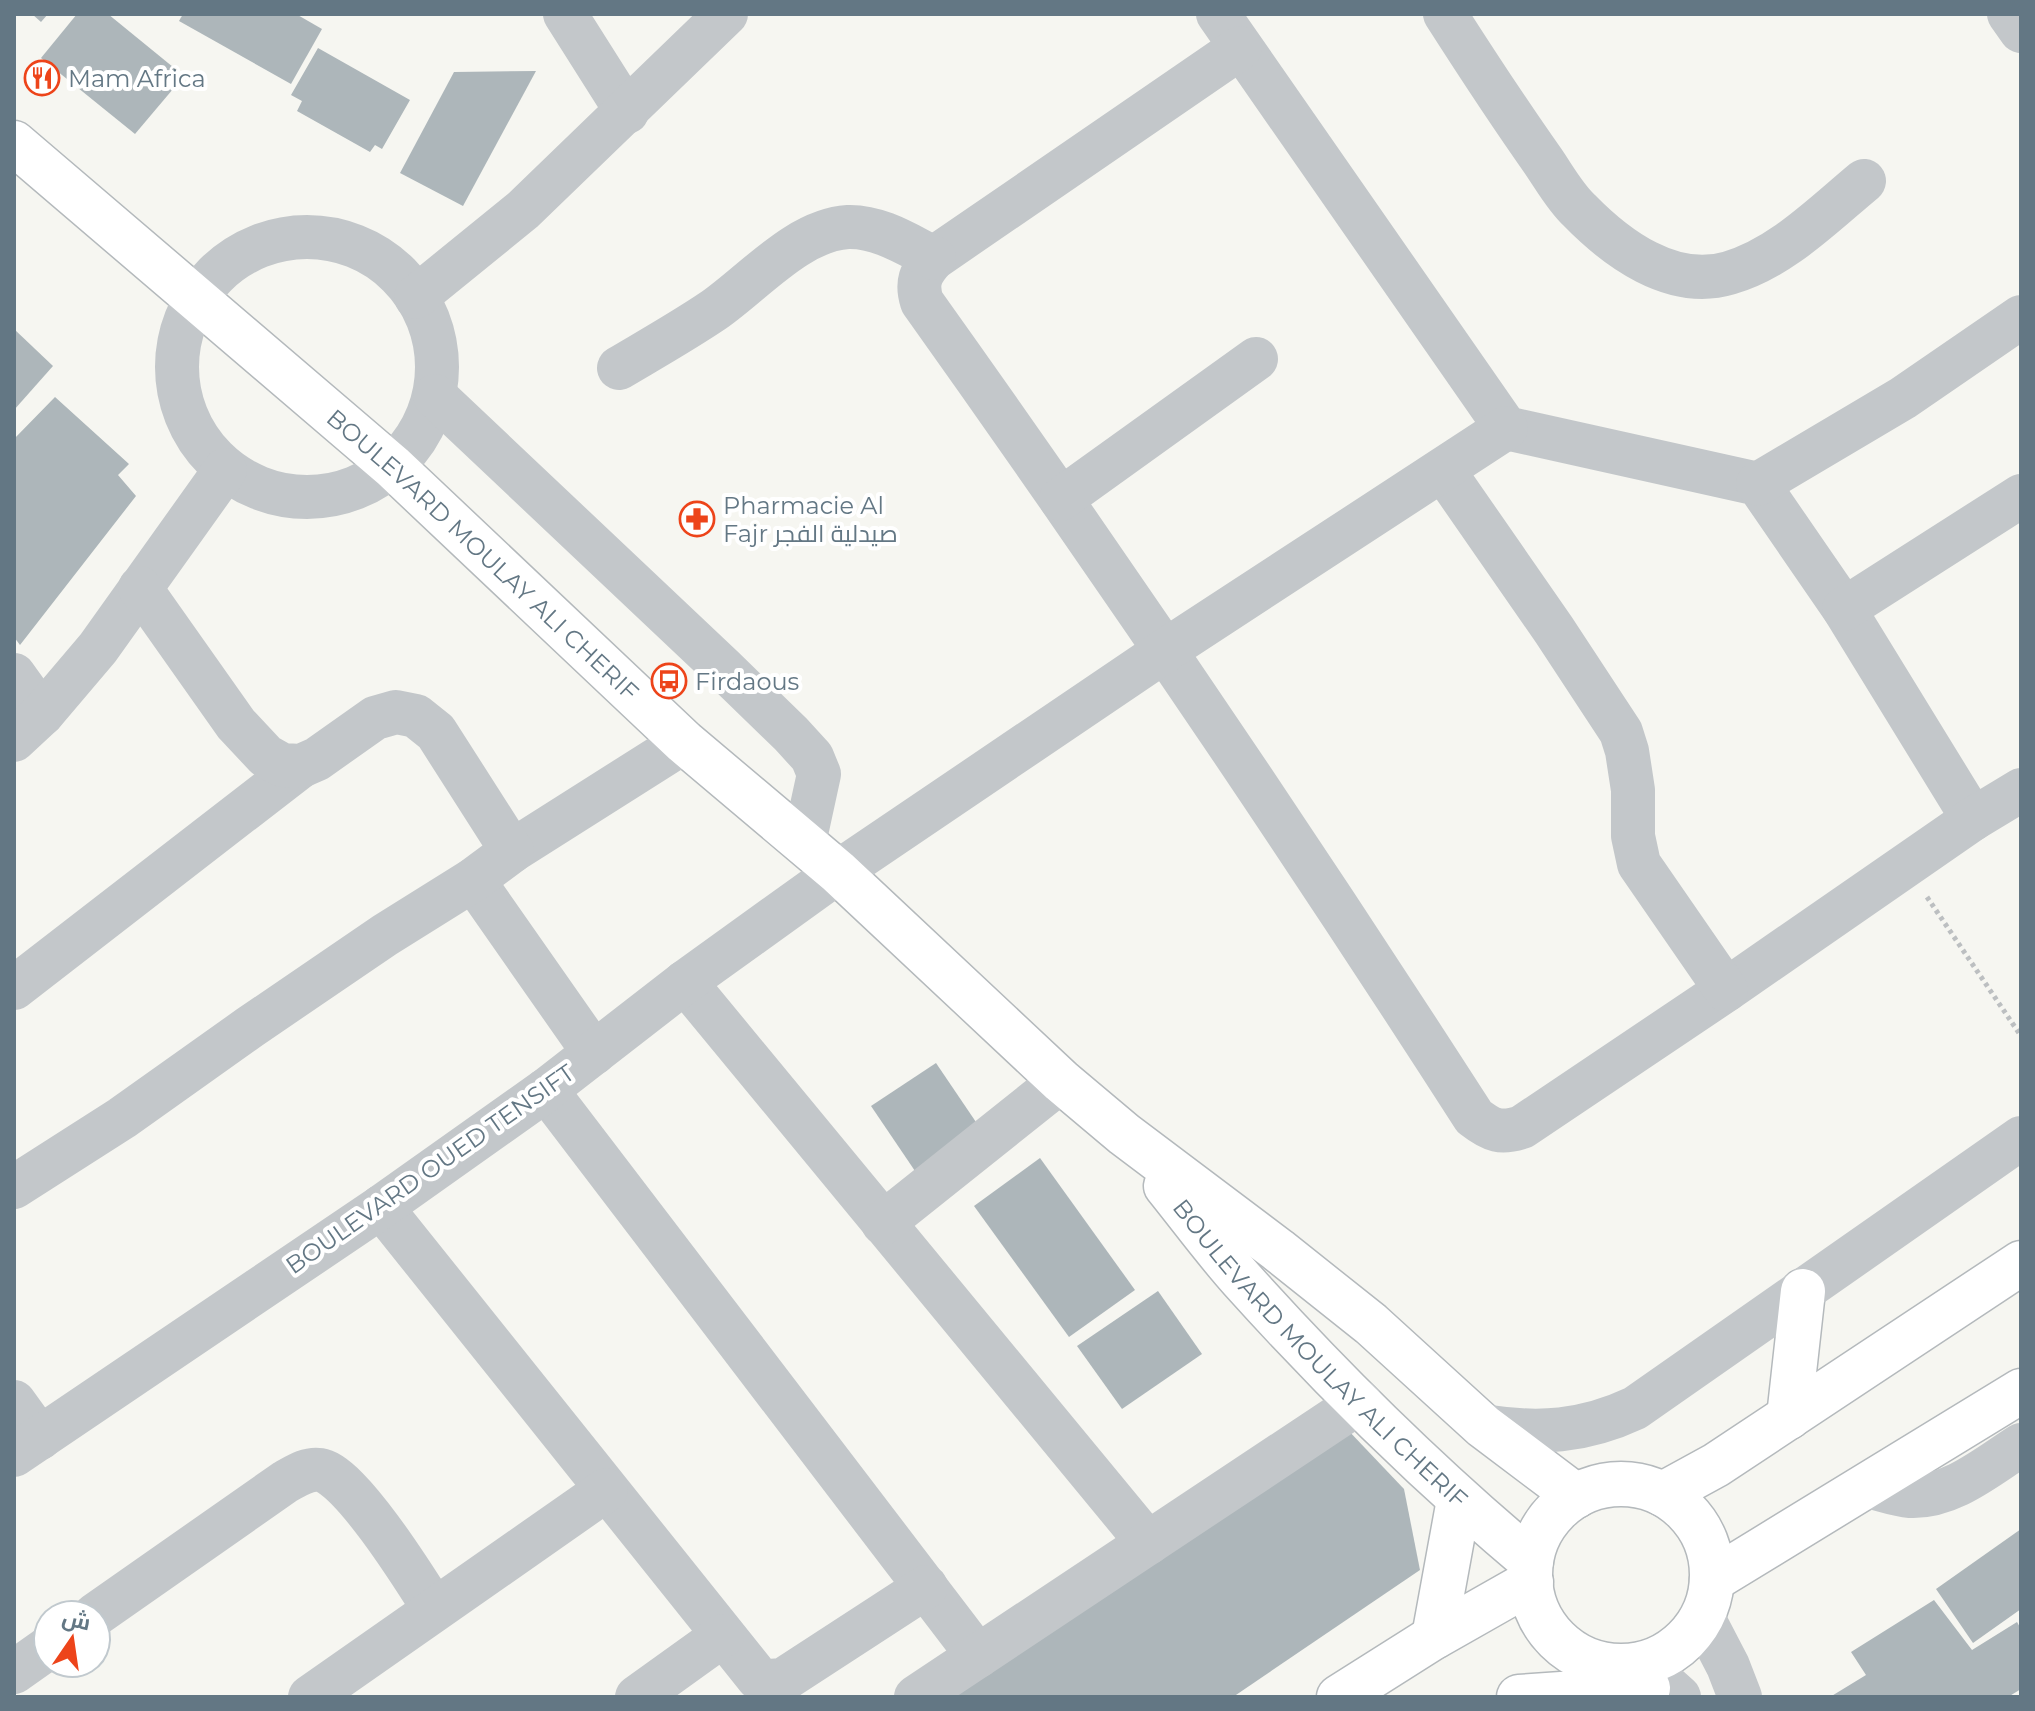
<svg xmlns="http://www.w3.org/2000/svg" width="2035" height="1711" font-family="Montserrat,Cairo,sans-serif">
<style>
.building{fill:#adb6ba}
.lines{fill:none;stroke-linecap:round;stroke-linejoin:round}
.major-casing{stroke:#b4b9bc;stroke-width:47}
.path{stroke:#bcbfc1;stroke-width:5;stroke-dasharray:4 4;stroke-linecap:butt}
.minor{stroke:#c3c7ca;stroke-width:44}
.major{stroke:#fff;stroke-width:44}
.labels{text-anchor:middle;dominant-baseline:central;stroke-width:8;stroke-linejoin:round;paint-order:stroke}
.poi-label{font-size:24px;fill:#637784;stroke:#fff;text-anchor:start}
.street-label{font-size:24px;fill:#637784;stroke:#fff}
</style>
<rect width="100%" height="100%" fill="#f6f6f1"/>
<g class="building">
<path d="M 32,14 L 48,14 L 41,22 Z"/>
<path d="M 77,14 L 108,14 L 184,76 L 135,134 L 41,58 Z"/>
<path d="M 183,14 L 296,14 L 322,29 L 291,84 L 179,21 Z"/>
<path d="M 318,48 L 410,100 L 382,149 L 375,145 L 370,152 L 297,111 L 302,101 L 291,95 Z"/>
<path d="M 536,71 L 463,206 L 400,173 L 454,72 Z"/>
<path d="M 14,329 L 53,366 L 14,410 Z"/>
<path d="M 55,397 L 129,464 L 118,475 L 136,496 L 20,645 L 14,637 L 14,439 Z"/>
<path d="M 936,1063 L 980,1128 L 915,1171 L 871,1106 Z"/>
<path d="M 1040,1158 L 1135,1290 L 1069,1337 L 974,1206 Z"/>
<path d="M 1158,1291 L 1202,1354 L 1122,1409 L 1077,1346 Z"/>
<path d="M 1346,1428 L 1404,1489 L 1420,1570 L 1233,1697 L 950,1697 Z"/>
<path d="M 2021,1529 L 2021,1609 L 1973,1643 L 1936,1589 Z"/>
<path d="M 1934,1600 L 1972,1650 L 2017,1622 L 2021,1629 L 2021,1689 L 2008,1697 L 1830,1697 L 1866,1675 L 1851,1652 Z"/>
</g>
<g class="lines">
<g class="major-casing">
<g id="major">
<path id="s1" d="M 14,143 L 393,467 L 684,742 L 838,872 L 1061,1081 L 1124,1134 L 1278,1250 L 1371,1324 L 1483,1426 L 1576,1496"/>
<path id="s2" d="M 1166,1186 C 1191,1217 1215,1250 1242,1280 C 1332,1380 1429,1475 1531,1561"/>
<path d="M 1789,1417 L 1803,1291"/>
<circle cx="1621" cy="1575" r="91"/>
<path d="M 1663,1494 L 1716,1465 L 2021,1263"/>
<path d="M 1712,1580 L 2021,1391"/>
<path d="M 1434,1637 L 1459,1500"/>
<path d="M 1339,1697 L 1434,1637 L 1531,1582"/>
<path d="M 1519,1697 L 1648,1688"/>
</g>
</g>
<path class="path" d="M 1927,897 L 2021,1036"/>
<g class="minor">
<path d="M 565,14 L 627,112"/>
<path d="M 1218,14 L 1506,428 L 1758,484 L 1844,609 L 1973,819"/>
<path d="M 1445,14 C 1477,64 1509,113 1543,161 C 1554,177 1565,197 1579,210 C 1616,248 1672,290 1729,273 C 1781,258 1823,215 1864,181"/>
<path d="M 2009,14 L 2021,31"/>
<path d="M 1240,48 L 934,258 C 920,273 916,283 922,302 C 1113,570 1297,842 1474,1117 C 1492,1131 1501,1134 1522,1127 L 1726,990 L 1973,819 L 2021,790"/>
<circle cx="307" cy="367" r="130"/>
<path d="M 416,297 L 523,210 L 726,14"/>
<path d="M 619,368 C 651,349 683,331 714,310 C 754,282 798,230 848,227 C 879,226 908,245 934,258"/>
<path d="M 435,396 L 723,668 L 791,734 L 812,757 L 819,774 L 804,843"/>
<path d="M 1443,470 L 1554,630 L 1621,732 L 1627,751 L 1633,790 L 1633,836 L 1639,864 L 1726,990"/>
<path d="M 1758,484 L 1903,398 L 2021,317"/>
<path d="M 1061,499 L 1256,359"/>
<path d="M 1844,609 L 2021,496"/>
<path d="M 14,675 L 42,714"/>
<path d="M 14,740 L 42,714 L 98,648 L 225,470"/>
<path d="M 512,851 L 684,742"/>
<path d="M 473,880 L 594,1053"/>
<path d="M 685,982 L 1148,1543"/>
<path d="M 14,988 L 301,766"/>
<path d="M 546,1090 L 978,1656"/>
<path d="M 14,1187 L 122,1118 L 250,1027 L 385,935 L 473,880 L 512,851 L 436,732 L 416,716 L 396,712 L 375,718 L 317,759 L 301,766 L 282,765 L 266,756 L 236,724 L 140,588"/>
<path d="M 381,1207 L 758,1678 L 769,1681 L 783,1680 L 926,1587"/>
<path d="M 883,1223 L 1061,1081"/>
<path d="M 14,1402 L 40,1438"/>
<path d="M 1483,1426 C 1538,1435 1584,1432 1635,1408 L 2021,1138"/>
<path d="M 14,1455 L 381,1207 L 546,1090 L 685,982 L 838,872 L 1166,650 L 1506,428"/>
<path d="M 1867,1486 C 1881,1489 1896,1495 1910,1496 C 1951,1498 1988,1466 2021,1445"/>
<path d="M 95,1615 L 285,1482 C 296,1476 307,1468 320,1470 C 350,1474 417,1582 434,1609"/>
<path d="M 1702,1616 L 1728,1666 L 1740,1697"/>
<path d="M 1642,1664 L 1679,1697"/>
<path d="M 14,1672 L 48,1648"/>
<path d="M 310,1697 L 606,1490"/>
<path d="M 637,1697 L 722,1636"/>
<path d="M 916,1697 L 1360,1402"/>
</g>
<use href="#major" class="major"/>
</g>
<defs>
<g id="restaurant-ring" transform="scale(1.8)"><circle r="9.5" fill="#fff" stroke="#ed441a" stroke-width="1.5"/><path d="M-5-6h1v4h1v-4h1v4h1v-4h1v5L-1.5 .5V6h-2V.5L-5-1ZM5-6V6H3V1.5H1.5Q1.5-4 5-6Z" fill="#ed441a"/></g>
<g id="pharmacy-ring" transform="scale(1.8)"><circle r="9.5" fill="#fff" stroke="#ed441a" stroke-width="1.5"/><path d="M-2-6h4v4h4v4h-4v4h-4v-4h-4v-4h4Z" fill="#ed441a"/></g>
<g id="bus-ring" transform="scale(1.8)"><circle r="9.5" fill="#fff" stroke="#ed441a" stroke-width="1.5"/><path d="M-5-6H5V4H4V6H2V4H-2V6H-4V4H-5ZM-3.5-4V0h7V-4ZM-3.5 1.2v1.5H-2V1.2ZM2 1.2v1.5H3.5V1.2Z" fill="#ed441a"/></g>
</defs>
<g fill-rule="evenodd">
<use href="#restaurant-ring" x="42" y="78"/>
<use href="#pharmacy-ring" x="697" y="519"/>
<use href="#bus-ring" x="669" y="681"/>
</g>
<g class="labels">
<g class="poi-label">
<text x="68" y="78">Mam Africa</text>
<text x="723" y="505">Pharmacie Al<tspan x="723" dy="28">Fajr صيدلية الفجر</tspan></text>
<text x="695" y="681">Firdaous</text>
</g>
<g class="street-label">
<text stroke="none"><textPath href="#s1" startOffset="624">BOULEVARD MOULAY ALI CHERIF</textPath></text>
<text transform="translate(430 1169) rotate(-35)">BOULEVARD OUED TENSIFT</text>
<text stroke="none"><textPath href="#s2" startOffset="228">BOULEVARD MOULAY ALI CHERIF</textPath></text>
</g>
</g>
<rect width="2035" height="1711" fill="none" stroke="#637784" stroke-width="32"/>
<g transform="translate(72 1639) rotate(13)"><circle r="38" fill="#ffffff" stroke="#c1c9ce" stroke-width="2"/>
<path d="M0-6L14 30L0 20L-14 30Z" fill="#ed441a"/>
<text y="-12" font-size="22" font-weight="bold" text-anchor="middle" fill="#637784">ش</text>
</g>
</svg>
